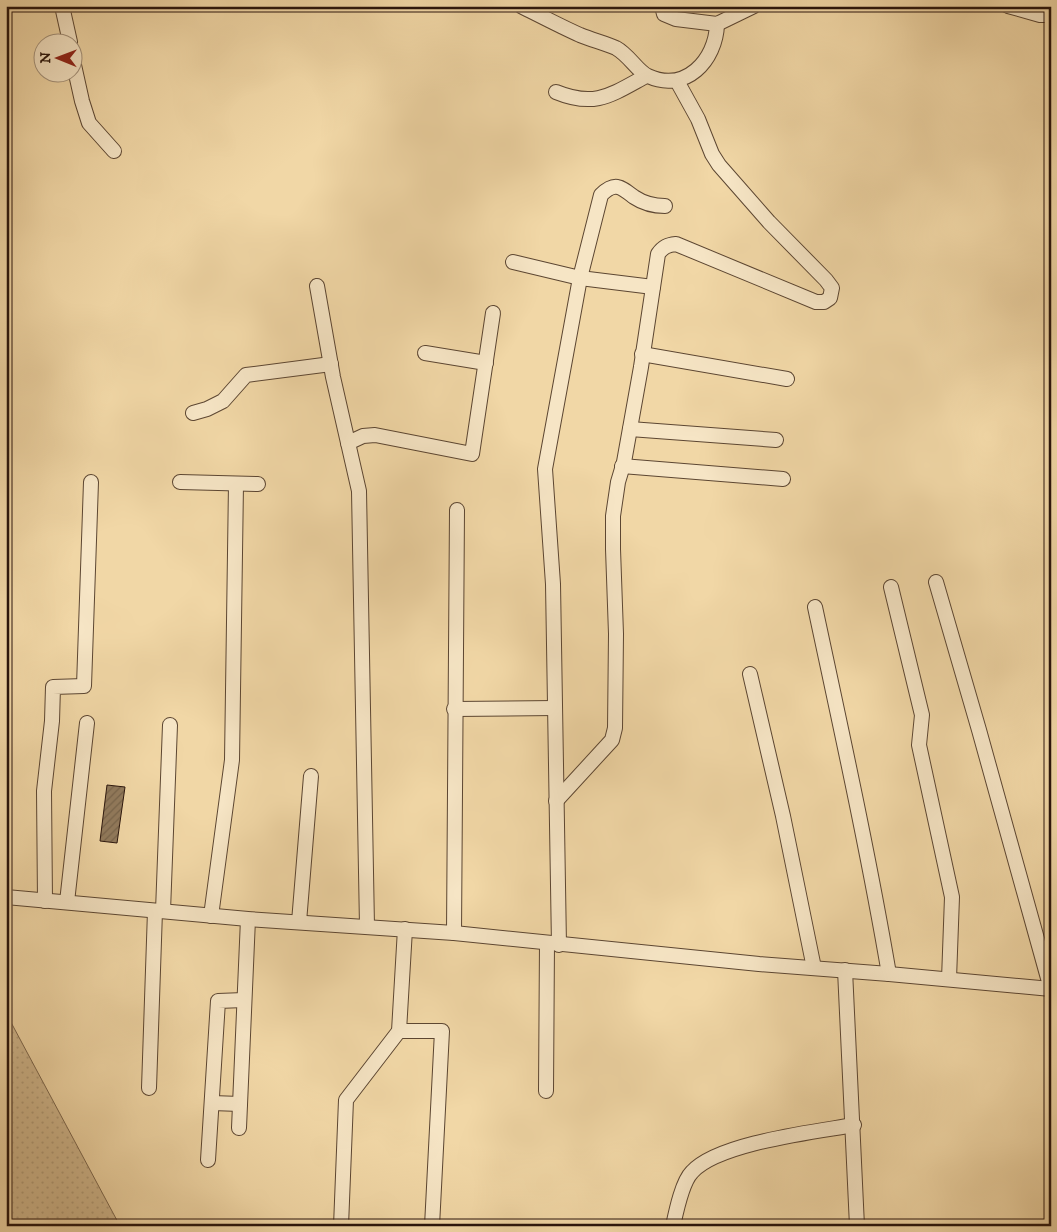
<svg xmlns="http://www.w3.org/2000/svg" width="1057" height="1232" font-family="'IM FELL DW Pica',serif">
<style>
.grass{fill:url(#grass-dots);stroke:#7c664c}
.building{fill:url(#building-hatch);stroke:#2a150c}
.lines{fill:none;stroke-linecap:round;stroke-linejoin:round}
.minor-casing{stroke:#5c4632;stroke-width:16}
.minor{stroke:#f6e5c5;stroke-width:14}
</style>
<defs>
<pattern id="grass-dots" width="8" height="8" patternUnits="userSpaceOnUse" patternTransform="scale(1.25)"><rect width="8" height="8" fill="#cfb68c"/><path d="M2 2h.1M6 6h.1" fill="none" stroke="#b29c78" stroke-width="1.8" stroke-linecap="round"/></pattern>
<pattern id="building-hatch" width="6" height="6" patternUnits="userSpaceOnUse" patternTransform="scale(1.25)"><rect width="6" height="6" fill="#917a5c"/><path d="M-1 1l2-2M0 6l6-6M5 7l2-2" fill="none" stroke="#77634a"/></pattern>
</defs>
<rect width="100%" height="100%" fill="#f1d7a6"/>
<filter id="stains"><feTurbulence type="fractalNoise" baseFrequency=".004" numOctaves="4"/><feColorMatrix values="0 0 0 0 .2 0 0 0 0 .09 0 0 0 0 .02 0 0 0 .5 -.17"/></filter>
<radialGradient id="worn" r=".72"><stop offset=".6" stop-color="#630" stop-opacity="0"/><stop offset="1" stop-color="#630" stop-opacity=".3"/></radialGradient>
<path class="grass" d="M 6,1013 L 120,1226 L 6,1226 Z"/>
<path class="building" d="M 107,785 L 125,787 L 117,843 L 100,841 Z"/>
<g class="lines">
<g class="minor-casing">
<g id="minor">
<path d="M 62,6 L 70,42"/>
<path d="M 521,6 C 541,16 560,26 580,35 C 592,40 605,43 616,48 C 629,55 638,72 648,76 C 685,93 716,61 717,24"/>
<path d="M 662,6 L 664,14 L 676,19 L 717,24 L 754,6"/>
<path d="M 1008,6 L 1040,15 L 1051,15"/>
<path d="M 72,56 L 82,101 L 89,123 L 114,151"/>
<path d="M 556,92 C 595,108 611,95 646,76"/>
<path d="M 513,262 L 580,278 L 653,287"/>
<path d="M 317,286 L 333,377 L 359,491 L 367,926"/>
<path d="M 425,353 L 486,363"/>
<path d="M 642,354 L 787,379"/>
<path d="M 193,413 L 207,409 L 223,401 L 246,375 L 331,364"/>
<path d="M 630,429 L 776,440"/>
<path d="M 348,443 L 363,436 L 375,435 L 472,454 L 493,313"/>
<path d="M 622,466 L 783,479"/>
<path d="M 180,482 L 258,484"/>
<path d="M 936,582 L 979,730 L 1051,989"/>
<path d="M 891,587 L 922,715 L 919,745 L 952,897 L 949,979"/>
<path d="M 815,607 C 841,729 868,851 889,974"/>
<path d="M 750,674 L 783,816 L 814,968"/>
<path d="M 454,709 L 555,708"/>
<path d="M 556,801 L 612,740 L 615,728 L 616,634 L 613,549 L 613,516 L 618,482 L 624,462 L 641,367 L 658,254 C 663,247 667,245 676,244 L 816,302 L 824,302 L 830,298 L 832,288 L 826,280 L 769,222 L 719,165 L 712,154 L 698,119 L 677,81"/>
<path d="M 6,897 L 248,919 L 454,933 L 759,964 L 889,974 L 1051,989"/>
<path d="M 45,901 L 44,791 L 52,721 L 53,687 L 84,686 L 91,482"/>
<path d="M 67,902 L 87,723"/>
<path d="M 163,911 L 170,725"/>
<path d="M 211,916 L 232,760 L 236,484"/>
<path d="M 299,922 L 311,776"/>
<path d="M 454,933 L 457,510"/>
<path d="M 559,945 L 553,584 L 545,469 L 580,278 L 601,195 C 615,181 621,187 634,197 C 643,203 654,206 665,206"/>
<path d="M 845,970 L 857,1226"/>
<path d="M 399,1031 L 442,1031 L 432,1226"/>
<path d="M 149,1088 L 155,911"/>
<path d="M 546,1091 L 547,943"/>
<path d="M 212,1103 L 240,1104"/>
<path d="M 239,1128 L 248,919"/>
<path d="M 208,1160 L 218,1001 L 244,1000"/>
<path d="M 341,1226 L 346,1100 L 399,1031 L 405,929"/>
<path d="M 673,1226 C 676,1212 682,1182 692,1172 C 718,1143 814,1132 854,1125"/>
</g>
</g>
<use href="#minor" class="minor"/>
</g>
<rect width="1057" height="1232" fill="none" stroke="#f1d7a6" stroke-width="25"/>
<rect x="8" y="8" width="1042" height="1217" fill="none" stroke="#2a150c" stroke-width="2.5"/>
<rect x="12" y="12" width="1032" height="1207" fill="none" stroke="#2a150c"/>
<g transform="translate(58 58) rotate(271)"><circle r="24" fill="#f6e5c5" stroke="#a4927b"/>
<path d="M0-4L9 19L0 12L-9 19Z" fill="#8f2418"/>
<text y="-8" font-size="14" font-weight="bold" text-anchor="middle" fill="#2a150c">N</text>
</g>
<rect width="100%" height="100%" filter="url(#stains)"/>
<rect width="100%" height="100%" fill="url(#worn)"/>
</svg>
